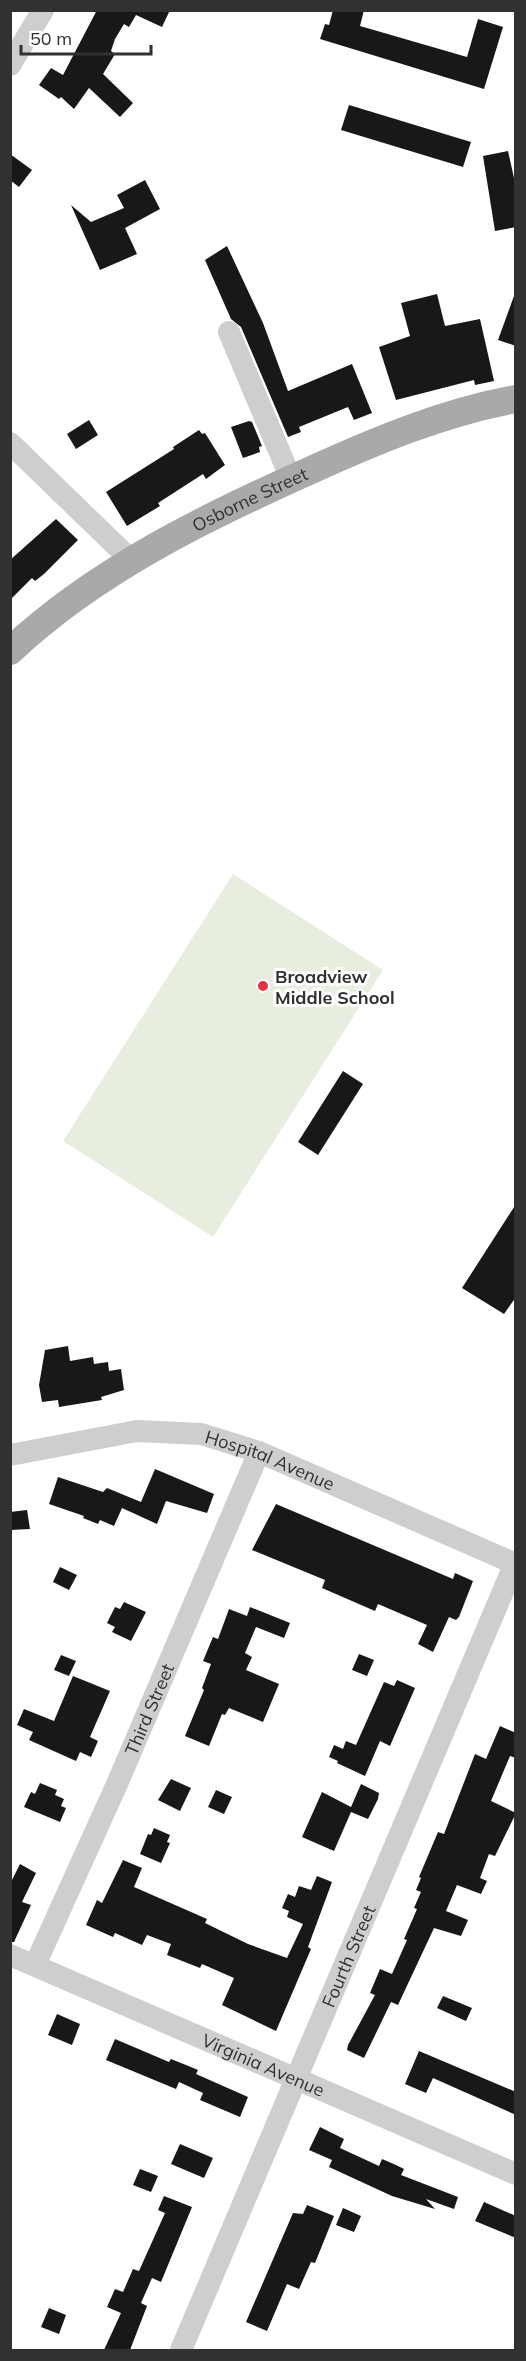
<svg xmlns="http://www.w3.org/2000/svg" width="526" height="2361" font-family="Mulish,sans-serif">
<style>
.green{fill:#e8eedf}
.building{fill:#181818}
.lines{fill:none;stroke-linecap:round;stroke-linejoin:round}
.minor{stroke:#cecece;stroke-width:22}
.major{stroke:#a9a9a9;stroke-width:28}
.poi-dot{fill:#ea3144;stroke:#fff;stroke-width:2}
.labels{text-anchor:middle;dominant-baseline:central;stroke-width:6;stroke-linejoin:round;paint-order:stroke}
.street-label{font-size:18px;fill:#313131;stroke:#fff}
.poi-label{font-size:18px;font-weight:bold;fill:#313131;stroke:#fff;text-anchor:start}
</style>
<rect width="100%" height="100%" fill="#fff"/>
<path class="green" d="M 233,874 L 383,970 L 213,1237 L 63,1141 Z"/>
<g class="building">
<path d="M 97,10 L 170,10 L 162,27 L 136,15 L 129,27 L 124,24 L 115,39 L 111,51 L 115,54 L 103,74 L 133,103 L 120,117 L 89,88 L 74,109 L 61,97 L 59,99 L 39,85 L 51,68 L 63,75 Z"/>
<path d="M 333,10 L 364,10 L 360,26 L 467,57 L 478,19 L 503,27 L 484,89 L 320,39 L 325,24 L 329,25 Z"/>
<path d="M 349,105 L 471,142 L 463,167 L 341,130 Z"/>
<path d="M 508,151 L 516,187 L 516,227 L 495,231 L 483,156 Z"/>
<path d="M 10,154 L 32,170 L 19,187 L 10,180 Z"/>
<path d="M 145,180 L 160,209 L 125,228 L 137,254 L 100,270 L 71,205 L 91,222 L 124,208 L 117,195 Z"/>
<path d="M 227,246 L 263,323 L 288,391 L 352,364 L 372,413 L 354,420 L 348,407 L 299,427 L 301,432 L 288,437 L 241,327 L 231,319 L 205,260 Z"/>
<path d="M 437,294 L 445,326 L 480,319 L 494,381 L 475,385 L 474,380 L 396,400 L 379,347 L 410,336 L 401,303 Z"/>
<path d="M 514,296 L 516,296 L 516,346 L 498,340 Z"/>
<path d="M 89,420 L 98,435 L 76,449 L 67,434 Z"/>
<path d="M 249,421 L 252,422 L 262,446 L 259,447 L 260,452 L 243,458 L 231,427 Z"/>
<path d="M 199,430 L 202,434 L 205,433 L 225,465 L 206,479 L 203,474 L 158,503 L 160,506 L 127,526 L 106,492 L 174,449 L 173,447 Z"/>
<path d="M 56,519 L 78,540 L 44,574 L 35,581 L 32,578 L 10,600 L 10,560 Z"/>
<path d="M 343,1071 L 363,1084 L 318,1155 L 298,1142 Z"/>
<path d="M 516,1204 L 516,1297 L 504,1314 L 462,1288 Z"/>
<path d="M 68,1346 L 70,1361 L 93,1357 L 94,1364 L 108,1362 L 109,1371 L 121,1369 L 124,1390 L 101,1397 L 102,1400 L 59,1407 L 58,1400 L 42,1402 L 39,1385 L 45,1350 Z"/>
<path d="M 155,1469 L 214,1494 L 207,1513 L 166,1501 L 157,1524 L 122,1508 L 114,1526 L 100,1520 L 98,1524 L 83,1518 L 84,1516 L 49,1504 L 58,1477 L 103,1492 L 107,1488 L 141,1502 Z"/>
<path d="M 276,1504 L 453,1579 L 455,1573 L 473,1581 L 459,1617 L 456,1620 L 449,1617 L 433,1652 L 418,1644 L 427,1625 L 378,1604 L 375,1611 L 322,1588 L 325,1580 L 252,1550 Z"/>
<path d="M 27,1510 L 30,1529 L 10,1530 L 10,1512 Z"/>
<path d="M 60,1567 L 77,1575 L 69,1590 L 53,1582 Z"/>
<path d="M 124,1602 L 146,1612 L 131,1641 L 112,1632 L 115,1627 L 107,1623 L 115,1607 L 120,1609 Z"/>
<path d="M 250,1607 L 290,1623 L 284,1638 L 256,1627 L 245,1653 L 252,1657 L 246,1670 L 279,1684 L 263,1722 L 229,1708 L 225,1715 L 222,1714 L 209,1746 L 185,1736 L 204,1690 L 202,1688 L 211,1664 L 203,1661 L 213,1637 L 218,1639 L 229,1609 L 247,1616 Z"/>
<path d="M 359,1654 L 374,1660 L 367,1676 L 352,1670 Z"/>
<path d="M 61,1655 L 76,1661 L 69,1676 L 54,1670 Z"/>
<path d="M 73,1676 L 110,1691 L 90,1737 L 98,1741 L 91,1757 L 80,1752 L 76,1761 L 29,1740 L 33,1732 L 17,1725 L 24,1709 L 54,1721 Z"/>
<path d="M 397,1680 L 415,1688 L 390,1746 L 380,1741 L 365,1776 L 337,1763 L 338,1761 L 329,1757 L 334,1745 L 343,1749 L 346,1741 L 356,1745 L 384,1682 L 394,1686 Z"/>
<path d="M 500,1726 L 516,1733 L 516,1758 L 510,1756 L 491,1801 L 516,1813 L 495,1856 L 489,1854 L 480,1878 L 487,1881 L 481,1894 L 457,1885 L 446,1911 L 468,1920 L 461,1936 L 434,1928 L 398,2005 L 391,2002 L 364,2058 L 347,2050 L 348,2045 L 375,1995 L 370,1993 L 380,1969 L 392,1974 L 407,1940 L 404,1939 L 417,1909 L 414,1908 L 421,1892 L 416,1890 L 421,1878 L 419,1877 L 438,1832 L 444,1834 L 475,1754 L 486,1759 Z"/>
<path d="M 171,1779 L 191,1788 L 180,1811 L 158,1800 Z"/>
<path d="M 40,1783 L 57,1790 L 55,1795 L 64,1799 L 61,1806 L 66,1808 L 60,1822 L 24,1807 L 31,1792 L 35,1794 Z"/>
<path d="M 361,1784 L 379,1793 L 378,1799 L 368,1819 L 351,1812 L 334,1851 L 302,1837 L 322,1792 L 351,1807 Z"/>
<path d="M 216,1790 L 232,1797 L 224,1814 L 208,1807 Z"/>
<path d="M 154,1828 L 170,1835 L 167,1842 L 170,1843 L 161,1863 L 140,1854 L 148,1834 L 151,1835 Z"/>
<path d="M 123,1860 L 142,1868 L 134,1887 L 207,1919 L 205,1923 L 248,1944 L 287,1958 L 303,1924 L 287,1917 L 289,1911 L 282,1908 L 288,1894 L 295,1897 L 299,1886 L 311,1890 L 317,1876 L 332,1882 L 308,1947 L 311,1949 L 276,2031 L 222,2005 L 234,1978 L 202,1964 L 200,1968 L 167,1955 L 171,1944 L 147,1935 L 142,1945 L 115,1933 L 113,1937 L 86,1925 L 97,1900 L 102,1903 Z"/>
<path d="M 20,1864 L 36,1873 L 22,1902 L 31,1905 L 14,1942 L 10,1942 L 10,1884 Z"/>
<path d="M 443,1996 L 472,2008 L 466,2021 L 437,2008 Z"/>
<path d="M 57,2014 L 80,2024 L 72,2045 L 48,2035 Z"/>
<path d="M 115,2039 L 169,2062 L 171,2059 L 186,2065 L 198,2070 L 196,2074 L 248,2097 L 240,2117 L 200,2100 L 203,2093 L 179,2082 L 176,2089 L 106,2060 Z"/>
<path d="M 419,2051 L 516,2092 L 516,2115 L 433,2078 L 426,2093 L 405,2084 Z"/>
<path d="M 320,2127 L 344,2139 L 340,2148 L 379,2166 L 382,2159 L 396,2165 L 404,2169 L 401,2175 L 458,2197 L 454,2209 L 426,2199 L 435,2209 L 392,2196 L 329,2167 L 332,2160 L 309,2150 Z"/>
<path d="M 180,2144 L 213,2158 L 204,2178 L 171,2164 Z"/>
<path d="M 140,2169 L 158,2176 L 151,2192 L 133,2185 Z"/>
<path d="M 164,2196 L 192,2207 L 161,2282 L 152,2278 L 141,2303 L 147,2306 L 130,2350 L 104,2350 L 121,2313 L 107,2307 L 115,2289 L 123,2292 L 133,2269 L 139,2271 L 165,2213 L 158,2210 Z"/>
<path d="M 484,2202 L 516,2216 L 516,2238 L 475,2221 Z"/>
<path d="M 307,2205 L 334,2216 L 315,2263 L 311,2262 L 299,2289 L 287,2284 L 267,2331 L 246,2322 L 293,2213 L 303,2214 Z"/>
<path d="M 343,2208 L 361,2216 L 354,2232 L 336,2225 Z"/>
<path d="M 49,2308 L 66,2315 L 59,2334 L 41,2327 Z"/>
</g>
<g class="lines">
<g class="minor">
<path d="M 10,65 L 43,10"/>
<path d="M 229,332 L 291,479"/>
<path d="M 10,443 L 132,561"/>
<path id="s1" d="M 10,1455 L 137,1431 L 201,1434 L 259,1452 L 516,1564"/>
<path id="s2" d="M 10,1955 L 516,2174"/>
<path id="s3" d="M 35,1965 L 117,1784 L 259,1452"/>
<path id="s4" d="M 181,2350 L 515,1563"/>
</g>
<path class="major" id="s5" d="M 10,651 C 95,571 204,518 309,471 C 375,441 444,412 516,399"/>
</g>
<circle class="poi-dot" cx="263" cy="986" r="6"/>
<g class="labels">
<g class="street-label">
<text stroke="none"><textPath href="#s5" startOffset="285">Osborne Street</textPath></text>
<text stroke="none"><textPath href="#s1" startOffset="267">Hospital Avenue</textPath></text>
<text stroke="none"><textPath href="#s3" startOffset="280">Third Street</textPath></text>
<text stroke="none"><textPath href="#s4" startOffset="428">Fourth Street</textPath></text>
<text stroke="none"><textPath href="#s2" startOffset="276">Virginia Avenue</textPath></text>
</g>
<g class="poi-label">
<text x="275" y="976">Broadview<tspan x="275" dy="21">Middle School</tspan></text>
</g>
</g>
<rect width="526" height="2361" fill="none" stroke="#313131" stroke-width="24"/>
<path d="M21 45v9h130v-9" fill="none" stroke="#313131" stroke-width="3"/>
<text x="30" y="45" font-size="18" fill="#313131" stroke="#ffffff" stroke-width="4.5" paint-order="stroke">50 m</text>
</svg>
